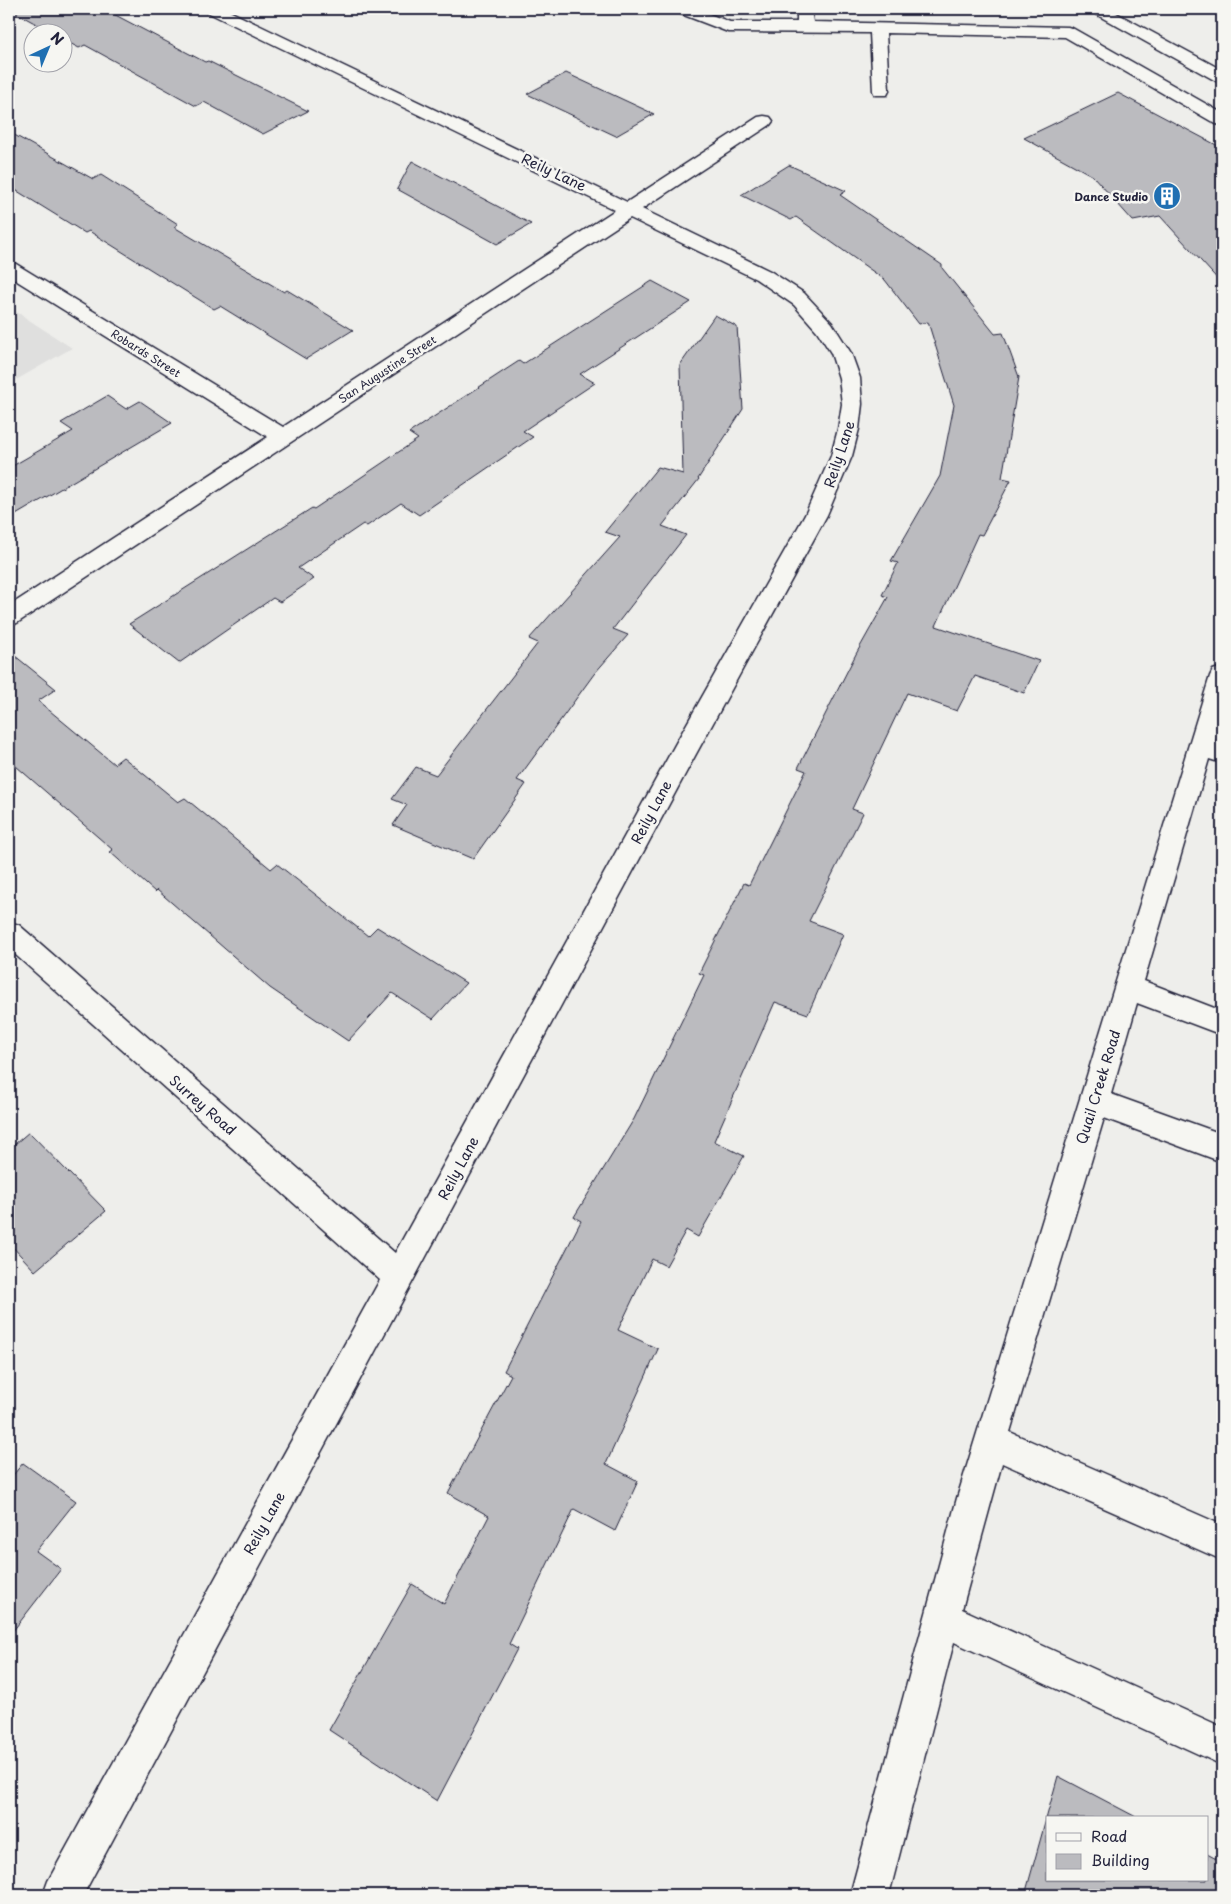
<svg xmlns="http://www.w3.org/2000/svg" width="1231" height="1904" font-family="'Playpen Sans',sans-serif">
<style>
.built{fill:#dfdfde}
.building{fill:#bbbbbf;stroke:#22223b}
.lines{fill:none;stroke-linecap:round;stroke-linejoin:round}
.minor-casing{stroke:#22223b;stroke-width:3}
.minor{fill:#f6f6f2;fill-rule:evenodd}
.labels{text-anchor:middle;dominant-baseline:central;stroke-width:5;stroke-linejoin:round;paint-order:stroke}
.far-poi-label{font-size:11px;font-weight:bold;fill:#22223b;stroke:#f6f6f2;text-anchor:end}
.far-street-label{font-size:11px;fill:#22223b;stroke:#f6f6f2}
.street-label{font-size:14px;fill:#22223b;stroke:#f6f6f2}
</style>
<rect width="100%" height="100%" fill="#eeeeeb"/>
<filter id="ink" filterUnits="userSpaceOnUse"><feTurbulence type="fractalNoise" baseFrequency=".02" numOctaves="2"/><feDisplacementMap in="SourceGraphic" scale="10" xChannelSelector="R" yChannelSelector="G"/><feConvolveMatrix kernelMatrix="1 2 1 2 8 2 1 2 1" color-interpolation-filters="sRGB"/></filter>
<g filter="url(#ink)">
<path class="built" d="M 9,307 L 72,348 L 9,384 Z"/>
<g class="building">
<path d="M 9,9 L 104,9 L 205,62 L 208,61 L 308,111 L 263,134 L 204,102 L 196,106 L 85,45 L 79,48 L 62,39 L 62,32 L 51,32 Z"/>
<path d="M 566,73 L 654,114 L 616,136 L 527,94 Z"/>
<path d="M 1118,93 L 1222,148 L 1222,284 L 1160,216 L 1133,221 L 1093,176 L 1024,138 Z"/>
<path d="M 9,132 L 93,179 L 101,175 L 178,224 L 174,227 L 284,292 L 287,290 L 353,330 L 306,359 L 220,306 L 214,309 L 89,231 L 85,233 L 9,186 Z"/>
<path d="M 412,161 L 531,224 L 497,244 L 397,189 Z"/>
<path d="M 789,165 L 846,191 L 840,195 L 942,265 L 942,268 L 995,334 L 1003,333 L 1019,377 L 1002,478 L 1011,480 L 982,535 L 978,534 L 936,626 L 1039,661 L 1024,693 L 975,676 L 957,711 L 907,693 L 852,809 L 863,813 L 809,921 L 843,934 L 808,1014 L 775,1002 L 714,1141 L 744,1156 L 698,1237 L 686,1230 L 666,1266 L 652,1259 L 618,1330 L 658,1349 L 606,1464 L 638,1481 L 615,1531 L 574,1509 L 509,1644 L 517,1649 L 437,1801 L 329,1730 L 412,1584 L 444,1604 L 489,1516 L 448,1493 L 511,1375 L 504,1371 L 581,1221 L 574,1217 L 634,1119 L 704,975 L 699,973 L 744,883 L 749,885 L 806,771 L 798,768 L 856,654 L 888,597 L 882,595 L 898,563 L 891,561 L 940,476 L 954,405 L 928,322 L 919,324 L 885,280 L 796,217 L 791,220 L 741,195 Z"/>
<path d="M 652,281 L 691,302 L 580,374 L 595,383 L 523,431 L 533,437 L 419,515 L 401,503 L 367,526 L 363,524 L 298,568 L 314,579 L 280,602 L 273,598 L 179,663 L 129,624 L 312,508 L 314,509 L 418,439 L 409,433 L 519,361 L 523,364 Z"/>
<path d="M 715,315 L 737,327 L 743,409 L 698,479 L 699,479 L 662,526 L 686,535 L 613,629 L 628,635 L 594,674 L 517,780 L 526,784 L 473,859 L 393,825 L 407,805 L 392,799 L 416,767 L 436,775 L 538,643 L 529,639 L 620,537 L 605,532 L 658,467 L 683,474 L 680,365 Z"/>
<path d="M 107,396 L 126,409 L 140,401 L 172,423 L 9,519 L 9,468 L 73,431 L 61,423 Z"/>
<path d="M 9,651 L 56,689 L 38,701 L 114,764 L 123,757 L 178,802 L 185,798 L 271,869 L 277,864 L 368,936 L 377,927 L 466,983 L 433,1019 L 392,993 L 348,1041 L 270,988 L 157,890 L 155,892 L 110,852 L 113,850 L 9,760 Z"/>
<path d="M 29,1132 L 106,1211 L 35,1271 L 9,1243 L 9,1149 Z"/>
<path d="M 23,1463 L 76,1501 L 36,1551 L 61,1569 L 9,1636 L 9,1480 Z"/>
<path d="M 1058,1776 L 1138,1818 L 1047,1818 L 1047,1880 L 1207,1880 L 1207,1854 L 1222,1862 L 1222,1895 L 1025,1895 Z"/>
</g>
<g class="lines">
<g class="minor-casing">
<g id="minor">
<path d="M 205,9 L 225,9 L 627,202 L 758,117 L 764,116 L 770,117 L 773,121 L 770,125 L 642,209 L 770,271 L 804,293 L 832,323 L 851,353 L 860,378 L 862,404 L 859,429 L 852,456 L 827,515 L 696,754 L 83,1895 L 43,1895 L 48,1881 L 380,1280 L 9,949 L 9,922 L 19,925 L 395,1253 L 676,743 L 805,515 L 831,456 L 838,429 L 842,404 L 839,378 L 831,353 L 817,331 L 794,305 L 756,279 L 630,218 L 17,623 L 9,625 L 9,606 L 268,437 L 9,276 L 9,262 L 16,264 L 283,427 L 615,210 L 207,12 Z"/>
<path d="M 674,9 L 696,9 L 730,22 L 797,22 L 797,9 L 811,9 L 813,22 L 1068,27 L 1074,29 L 1222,113 L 1222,125 L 1216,124 L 1065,37 L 886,33 L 889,91 L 887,95 L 875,95 L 873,91 L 870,33 L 728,32 L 676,12 Z"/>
<path d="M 1090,9 L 1109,9 L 1222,70 L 1222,82 L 1216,81 L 1092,12 Z"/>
<path d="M 1222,667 L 1222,716 L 1215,742 L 1222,744 L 1222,763 L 1209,759 L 1144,981 L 1222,1011 L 1222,1035 L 1137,1003 L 1111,1094 L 1222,1134 L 1222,1162 L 1104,1118 L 1010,1432 L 1222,1525 L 1222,1560 L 1002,1463 L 962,1609 L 1222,1727 L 1222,1765 L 954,1642 L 889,1895 L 850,1895 L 957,1498 L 1210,676 L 1213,670 Z"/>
</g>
</g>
<use href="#minor" class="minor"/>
</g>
</g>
<defs>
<g id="building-disc" transform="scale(1.4375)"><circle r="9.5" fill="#1f6fb2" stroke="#f6f6f2"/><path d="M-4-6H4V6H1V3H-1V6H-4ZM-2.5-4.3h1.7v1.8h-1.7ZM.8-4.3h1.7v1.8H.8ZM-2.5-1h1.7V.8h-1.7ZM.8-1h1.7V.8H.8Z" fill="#fff"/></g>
</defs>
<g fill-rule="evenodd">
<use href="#building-disc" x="1167" y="196"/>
</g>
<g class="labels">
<g class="far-poi-label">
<text x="1148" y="196">Dance Studio</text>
</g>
<g class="far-street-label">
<text transform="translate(146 353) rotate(32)">Robards Street</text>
<text transform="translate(387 369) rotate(-33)">San Augustine Street</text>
</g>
<g class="street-label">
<text transform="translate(554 172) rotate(25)">Reily Lane</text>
<text transform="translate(839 454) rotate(-72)">Reily Lane</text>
<text transform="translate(651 812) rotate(-62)">Reily Lane</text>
<text transform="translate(1098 1087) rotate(-73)">Quail Creek Road</text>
<text transform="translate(203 1105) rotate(41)">Surrey Road</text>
<text transform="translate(458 1168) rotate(-62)">Reily Lane</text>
<text transform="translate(264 1523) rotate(-61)">Reily Lane</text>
</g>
</g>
<rect width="1231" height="1904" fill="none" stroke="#f6f6f2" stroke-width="30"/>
<rect x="15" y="15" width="1201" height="1874" fill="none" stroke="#22223b" stroke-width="2" filter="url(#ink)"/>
<rect x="1046" y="1816" width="162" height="65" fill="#f6f6f2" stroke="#a1a1a9"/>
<rect x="1056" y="1833" width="25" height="8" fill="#f6f6f2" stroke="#a1a1a9"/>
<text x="1091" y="1842" font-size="15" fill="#22223b">Road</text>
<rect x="1056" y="1854" width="25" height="15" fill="#bbbbbf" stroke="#a1a1a9"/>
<text x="1091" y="1866" font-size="15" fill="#22223b">Building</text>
<g transform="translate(48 48) rotate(44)"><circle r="24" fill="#f6f6f2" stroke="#a1a1a9"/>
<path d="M0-4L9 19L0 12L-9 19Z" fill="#1f6fb2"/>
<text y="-8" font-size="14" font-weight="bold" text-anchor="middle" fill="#22223b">N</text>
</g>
</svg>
